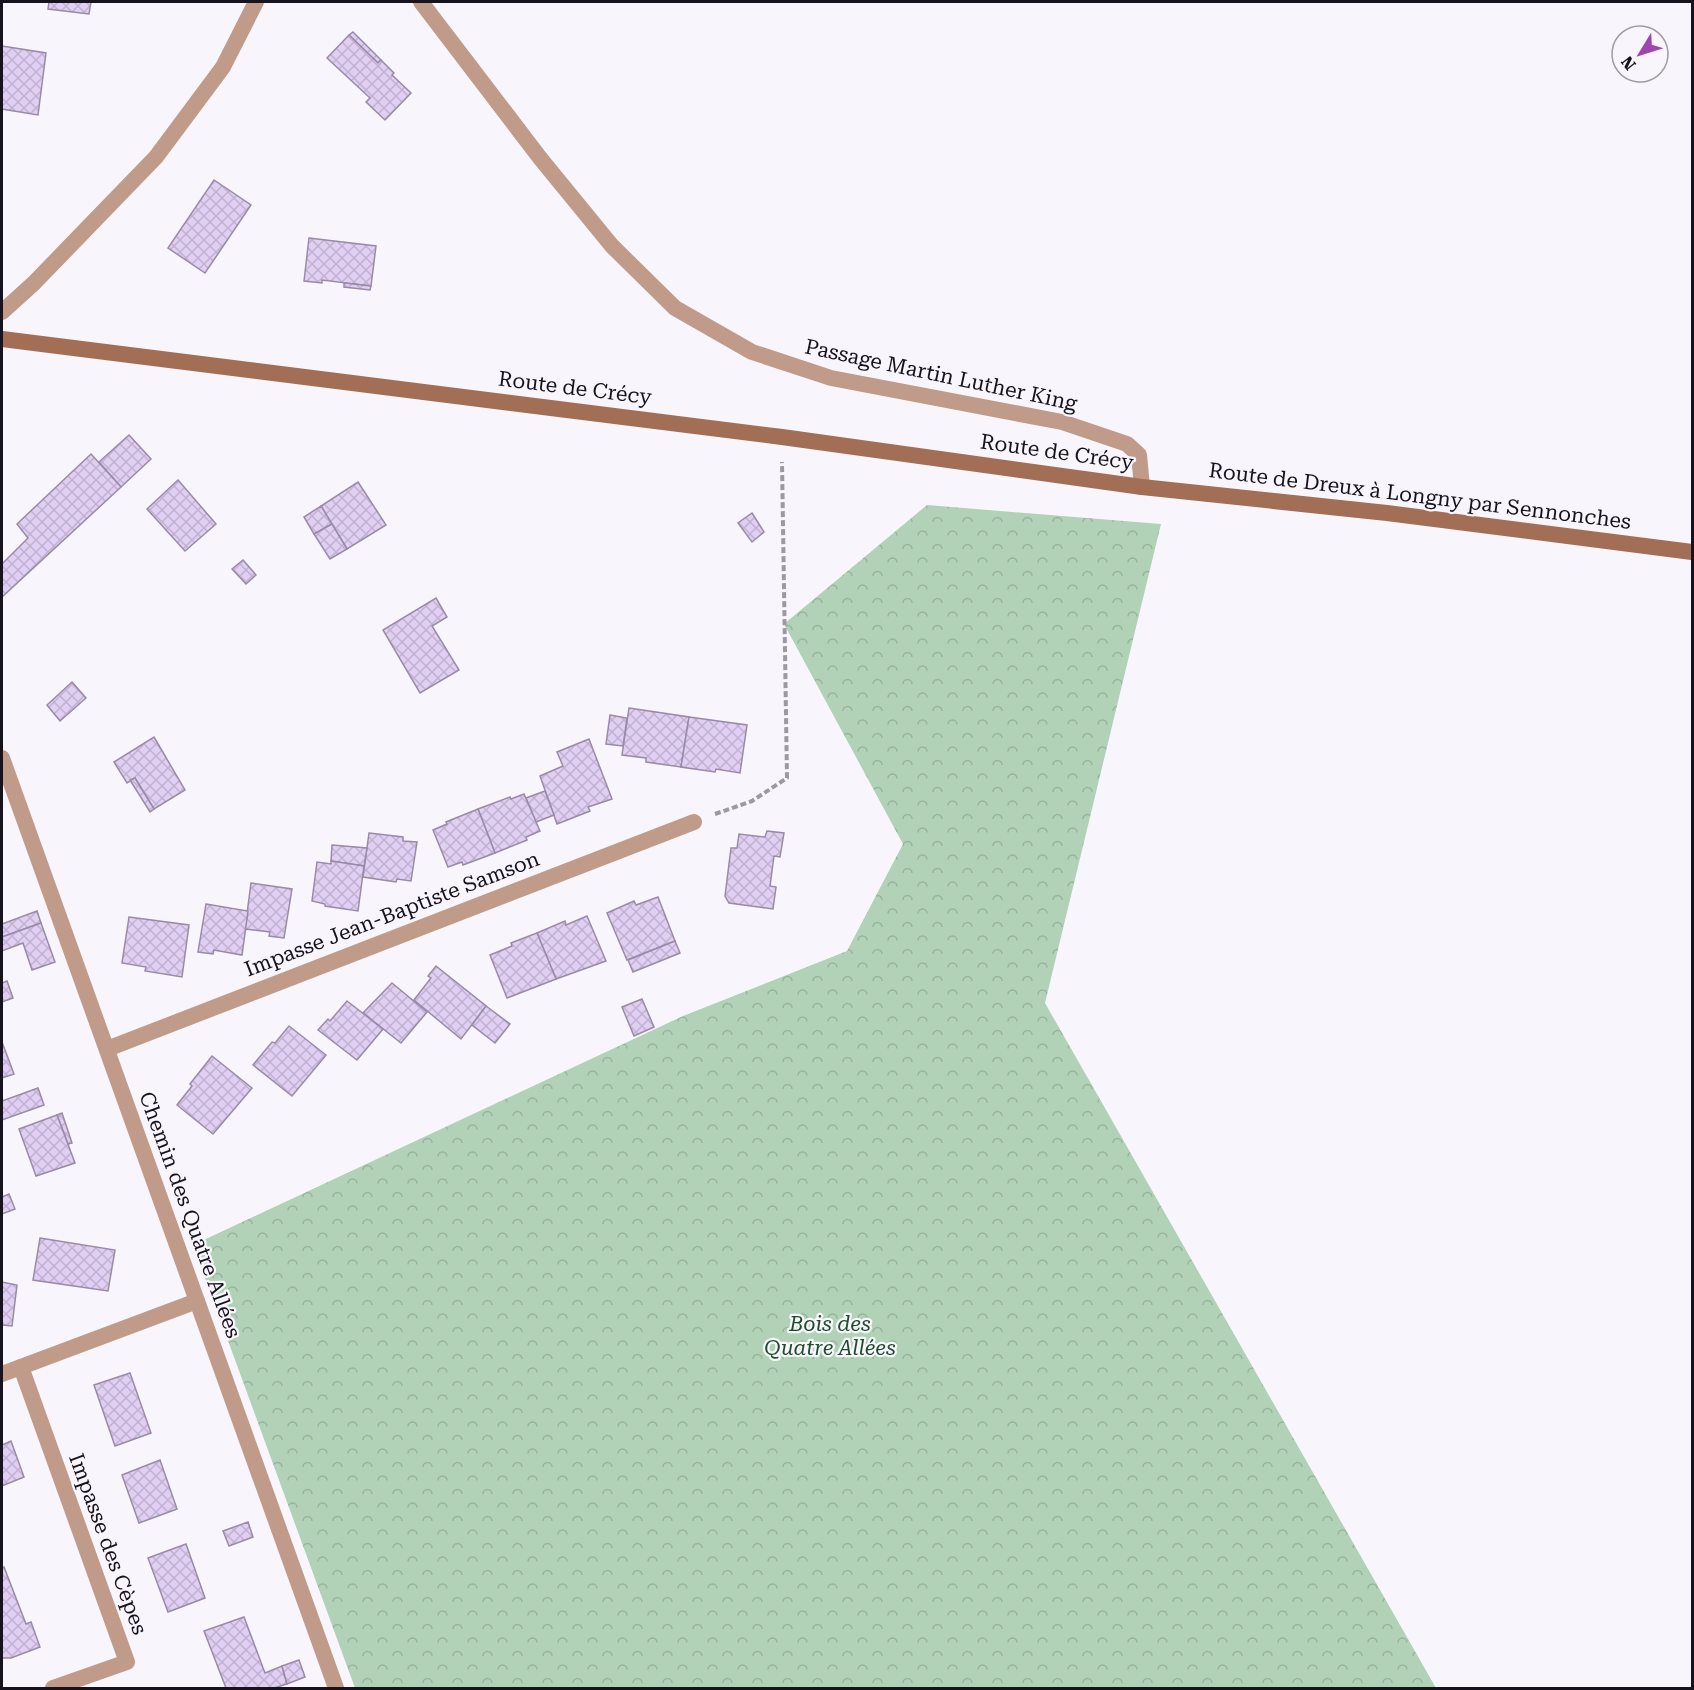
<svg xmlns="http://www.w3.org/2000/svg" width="1694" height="1690" font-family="'Roboto Serif',serif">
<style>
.forest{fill:url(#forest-crowns)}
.building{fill:url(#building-cross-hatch);stroke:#998aa8;stroke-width:1.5}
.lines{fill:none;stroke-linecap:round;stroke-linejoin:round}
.path{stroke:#9c99a1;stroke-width:4;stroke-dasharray:6 3;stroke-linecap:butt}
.minor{stroke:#c09b89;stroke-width:16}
.tertiary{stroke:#c09b89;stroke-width:16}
.secondary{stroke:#a26e55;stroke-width:16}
.labels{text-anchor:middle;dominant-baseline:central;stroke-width:4.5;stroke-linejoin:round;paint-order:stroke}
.street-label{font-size:21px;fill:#17131e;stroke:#f8f6fc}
.park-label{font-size:21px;font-style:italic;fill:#1d4e2a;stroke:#f8f6fc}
</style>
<defs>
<pattern id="forest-crowns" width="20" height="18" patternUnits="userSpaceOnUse" patternTransform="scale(1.5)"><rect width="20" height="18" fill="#b1d2b6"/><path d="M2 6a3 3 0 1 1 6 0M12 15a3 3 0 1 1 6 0" fill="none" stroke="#98b39c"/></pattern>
<pattern id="building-cross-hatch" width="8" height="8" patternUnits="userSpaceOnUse" patternTransform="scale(1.5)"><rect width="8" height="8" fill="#e1cff3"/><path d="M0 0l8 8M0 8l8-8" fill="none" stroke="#c0b1d0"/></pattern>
</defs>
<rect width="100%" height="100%" fill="#f8f6fc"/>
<path class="forest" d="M 927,505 L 1161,524 L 1045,1003 L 1436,1688 L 355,1688 L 193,1245 L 683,1016 L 847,951 L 903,844 L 784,624 Z"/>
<g class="building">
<path d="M 49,2 L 91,2 L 89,14 L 48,9 Z"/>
<path d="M 353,32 L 381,60 L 378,63 L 349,35 Z"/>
<path d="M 349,35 L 378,63 L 381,60 L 394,73 L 392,75 L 411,93 L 385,120 L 366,102 L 370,98 L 327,58 Z"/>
<path d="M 2,46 L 46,53 L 38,115 L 2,109 Z"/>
<path d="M 214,180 L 251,205 L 205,273 L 168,248 Z"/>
<path d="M 309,238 L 376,246 L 371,286 L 322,280 L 322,283 L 304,281 Z"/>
<path d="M 344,283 L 371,286 L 370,290 L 344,287 Z"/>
<path d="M 129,435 L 151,459 L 121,487 L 99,462 Z"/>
<path d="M 91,454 L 121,487 L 2,597 L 2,564 L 28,538 L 17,524 Z"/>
<path d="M 178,480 L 216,524 L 185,551 L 147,509 Z"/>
<path d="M 358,482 L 386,525 L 347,549 L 321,506 Z"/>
<path d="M 321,506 L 332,524 L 314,534 L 304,517 Z"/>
<path d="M 752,513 L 764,532 L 752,542 L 738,523 Z"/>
<path d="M 332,524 L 347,549 L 330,559 L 314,534 Z"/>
<path d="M 243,560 L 256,575 L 246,584 L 232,569 Z"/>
<path d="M 436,598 L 447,617 L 432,626 L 459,670 L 420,693 L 383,630 Z"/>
<path d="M 72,682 L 86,698 L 60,721 L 47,705 Z"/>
<path d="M 629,708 L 689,717 L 681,767 L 646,762 L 646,758 L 622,755 Z"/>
<path d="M 610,715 L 627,718 L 623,746 L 606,744 Z"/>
<path d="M 689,717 L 747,725 L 740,773 L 716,769 L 715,772 L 681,767 Z"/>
<path d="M 154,737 L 185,790 L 154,809 L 135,778 L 127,783 L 114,762 Z"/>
<path d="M 589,739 L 612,799 L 588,807 L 590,811 L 557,824 L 540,776 L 563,766 L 557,752 Z"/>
<path d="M 135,778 L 154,809 L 150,812 L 130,780 Z"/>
<path d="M 545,791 L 554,815 L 536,822 L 526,798 Z"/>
<path d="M 524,794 L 540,831 L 526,837 L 527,840 L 495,853 L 478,809 L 510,797 L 511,799 Z"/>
<path d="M 478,809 L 495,853 L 463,865 L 462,862 L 448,867 L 433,830 L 447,824 L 446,822 Z"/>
<path d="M 767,831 L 784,833 L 780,857 L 774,856 L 770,886 L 776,887 L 773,909 L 729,903 L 725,896 L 731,848 L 737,848 L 739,834 L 765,837 Z"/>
<path d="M 369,833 L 403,837 L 403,841 L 417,842 L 411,881 L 397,879 L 396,882 L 363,877 Z"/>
<path d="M 332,845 L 367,848 L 364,866 L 331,861 Z"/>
<path d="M 331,861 L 364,866 L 358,911 L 325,906 L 325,904 L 312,901 L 317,862 L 331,864 Z"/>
<path d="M 251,883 L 292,889 L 284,938 L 269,936 L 270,932 L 245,929 Z"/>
<path d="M 658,897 L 675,941 L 627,960 L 607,913 L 634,901 L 636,905 Z"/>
<path d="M 206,904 L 248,911 L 242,955 L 214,950 L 213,954 L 198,952 Z"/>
<path d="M 37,911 L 41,923 L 2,937 L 2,924 Z"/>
<path d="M 587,916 L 606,961 L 556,979 L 537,933 L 565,921 L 566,925 Z"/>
<path d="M 129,917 L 189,925 L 182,977 L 145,971 L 146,967 L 122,963 Z"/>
<path d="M 41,923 L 55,962 L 32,970 L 23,943 L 2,951 L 2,937 Z"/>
<path d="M 537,933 L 556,979 L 507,998 L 490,955 L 512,946 L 511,943 Z"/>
<path d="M 675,941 L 680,953 L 633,972 L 628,960 Z"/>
<path d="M 436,966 L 486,1006 L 461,1039 L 414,1000 L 431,978 L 428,976 Z"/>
<path d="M 7,981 L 13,998 L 2,1002 L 2,983 Z"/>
<path d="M 392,983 L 427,1012 L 401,1043 L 363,1013 Z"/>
<path d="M 642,999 L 654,1027 L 634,1036 L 622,1007 Z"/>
<path d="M 347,1001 L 383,1029 L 357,1060 L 318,1030 L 328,1019 L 330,1021 Z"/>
<path d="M 486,1006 L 510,1024 L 495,1043 L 472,1025 Z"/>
<path d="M 289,1026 L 326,1055 L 292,1096 L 253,1065 L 272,1042 L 275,1043 Z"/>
<path d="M 2,1042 L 14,1074 L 2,1078 Z"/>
<path d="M 212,1056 L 252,1088 L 213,1134 L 177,1105 L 192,1086 L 190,1084 Z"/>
<path d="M 38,1088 L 44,1105 L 2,1120 L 2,1101 Z"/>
<path d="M 62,1113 L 72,1143 L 68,1144 L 57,1115 Z"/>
<path d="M 57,1115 L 75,1163 L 36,1176 L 19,1129 Z"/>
<path d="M 9,1194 L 15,1209 L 2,1214 L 2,1197 Z"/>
<path d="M 40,1238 L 115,1250 L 108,1291 L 33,1280 Z"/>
<path d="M 2,1282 L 17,1285 L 12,1326 L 2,1325 Z"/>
<path d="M 130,1373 L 151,1433 L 115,1446 L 94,1385 Z"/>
<path d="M 11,1441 L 24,1477 L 2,1486 L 2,1445 Z"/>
<path d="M 160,1460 L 177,1509 L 139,1523 L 122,1475 Z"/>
<path d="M 248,1522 L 253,1537 L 229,1546 L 223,1531 Z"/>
<path d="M 186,1544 L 205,1598 L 168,1612 L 148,1558 Z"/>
<path d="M 4,1567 L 26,1624 L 31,1622 L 40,1647 L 11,1658 L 2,1658 L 2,1568 Z"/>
<path d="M 244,1617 L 265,1673 L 282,1666 L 287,1684 L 274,1688 L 226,1688 L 204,1631 Z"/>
<path d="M 299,1660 L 305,1677 L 287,1684 L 282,1666 Z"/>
</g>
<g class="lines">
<path class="path" d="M 715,814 L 752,801 L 787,778 L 782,462"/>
<g class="minor">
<path d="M 421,2 L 540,158 L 612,246 L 675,308 L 752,352 L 831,378 L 1062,422 L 1127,444 L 1139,455 L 1142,487"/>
<path d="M 2,758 L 336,1688"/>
<path d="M 107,1049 L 694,822"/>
<path d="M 21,1367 L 127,1662 L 53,1688"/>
<path d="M 2,1374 L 197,1301"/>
</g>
<path class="tertiary" d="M 2,312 L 34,283 L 156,157 L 223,67 L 256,2"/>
<path class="secondary" d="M 2,339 L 782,437 L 1142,487 L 1387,513 L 1692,552"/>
</g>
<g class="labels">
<g class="street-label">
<text transform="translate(941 375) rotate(12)">Passage Martin Luther King</text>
<text transform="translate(575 388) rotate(7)">Route de Crécy</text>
<text transform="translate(1057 452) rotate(8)">Route de Crécy</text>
<text transform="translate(1420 496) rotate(7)">Route de Dreux à Longny par Sennonches</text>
<text transform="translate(392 914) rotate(-21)">Impasse Jean-Baptiste Samson</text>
<text transform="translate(190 1215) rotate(70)">Chemin des Quatre Allées</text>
<text transform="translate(108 1544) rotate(70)">Impasse des Cèpes</text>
</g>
<g class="park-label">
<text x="830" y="1324">Bois des<tspan x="830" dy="24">Quatre Allées</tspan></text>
</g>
</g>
<rect width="1694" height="1690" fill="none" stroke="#17131e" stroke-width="6"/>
<g transform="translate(1640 54) rotate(232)"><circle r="28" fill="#f8f6fc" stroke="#9e9ba3" stroke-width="1.5"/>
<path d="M0-4.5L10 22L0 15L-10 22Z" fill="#9f45b0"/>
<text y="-9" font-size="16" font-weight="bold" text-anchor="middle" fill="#17131e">N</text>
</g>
</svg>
